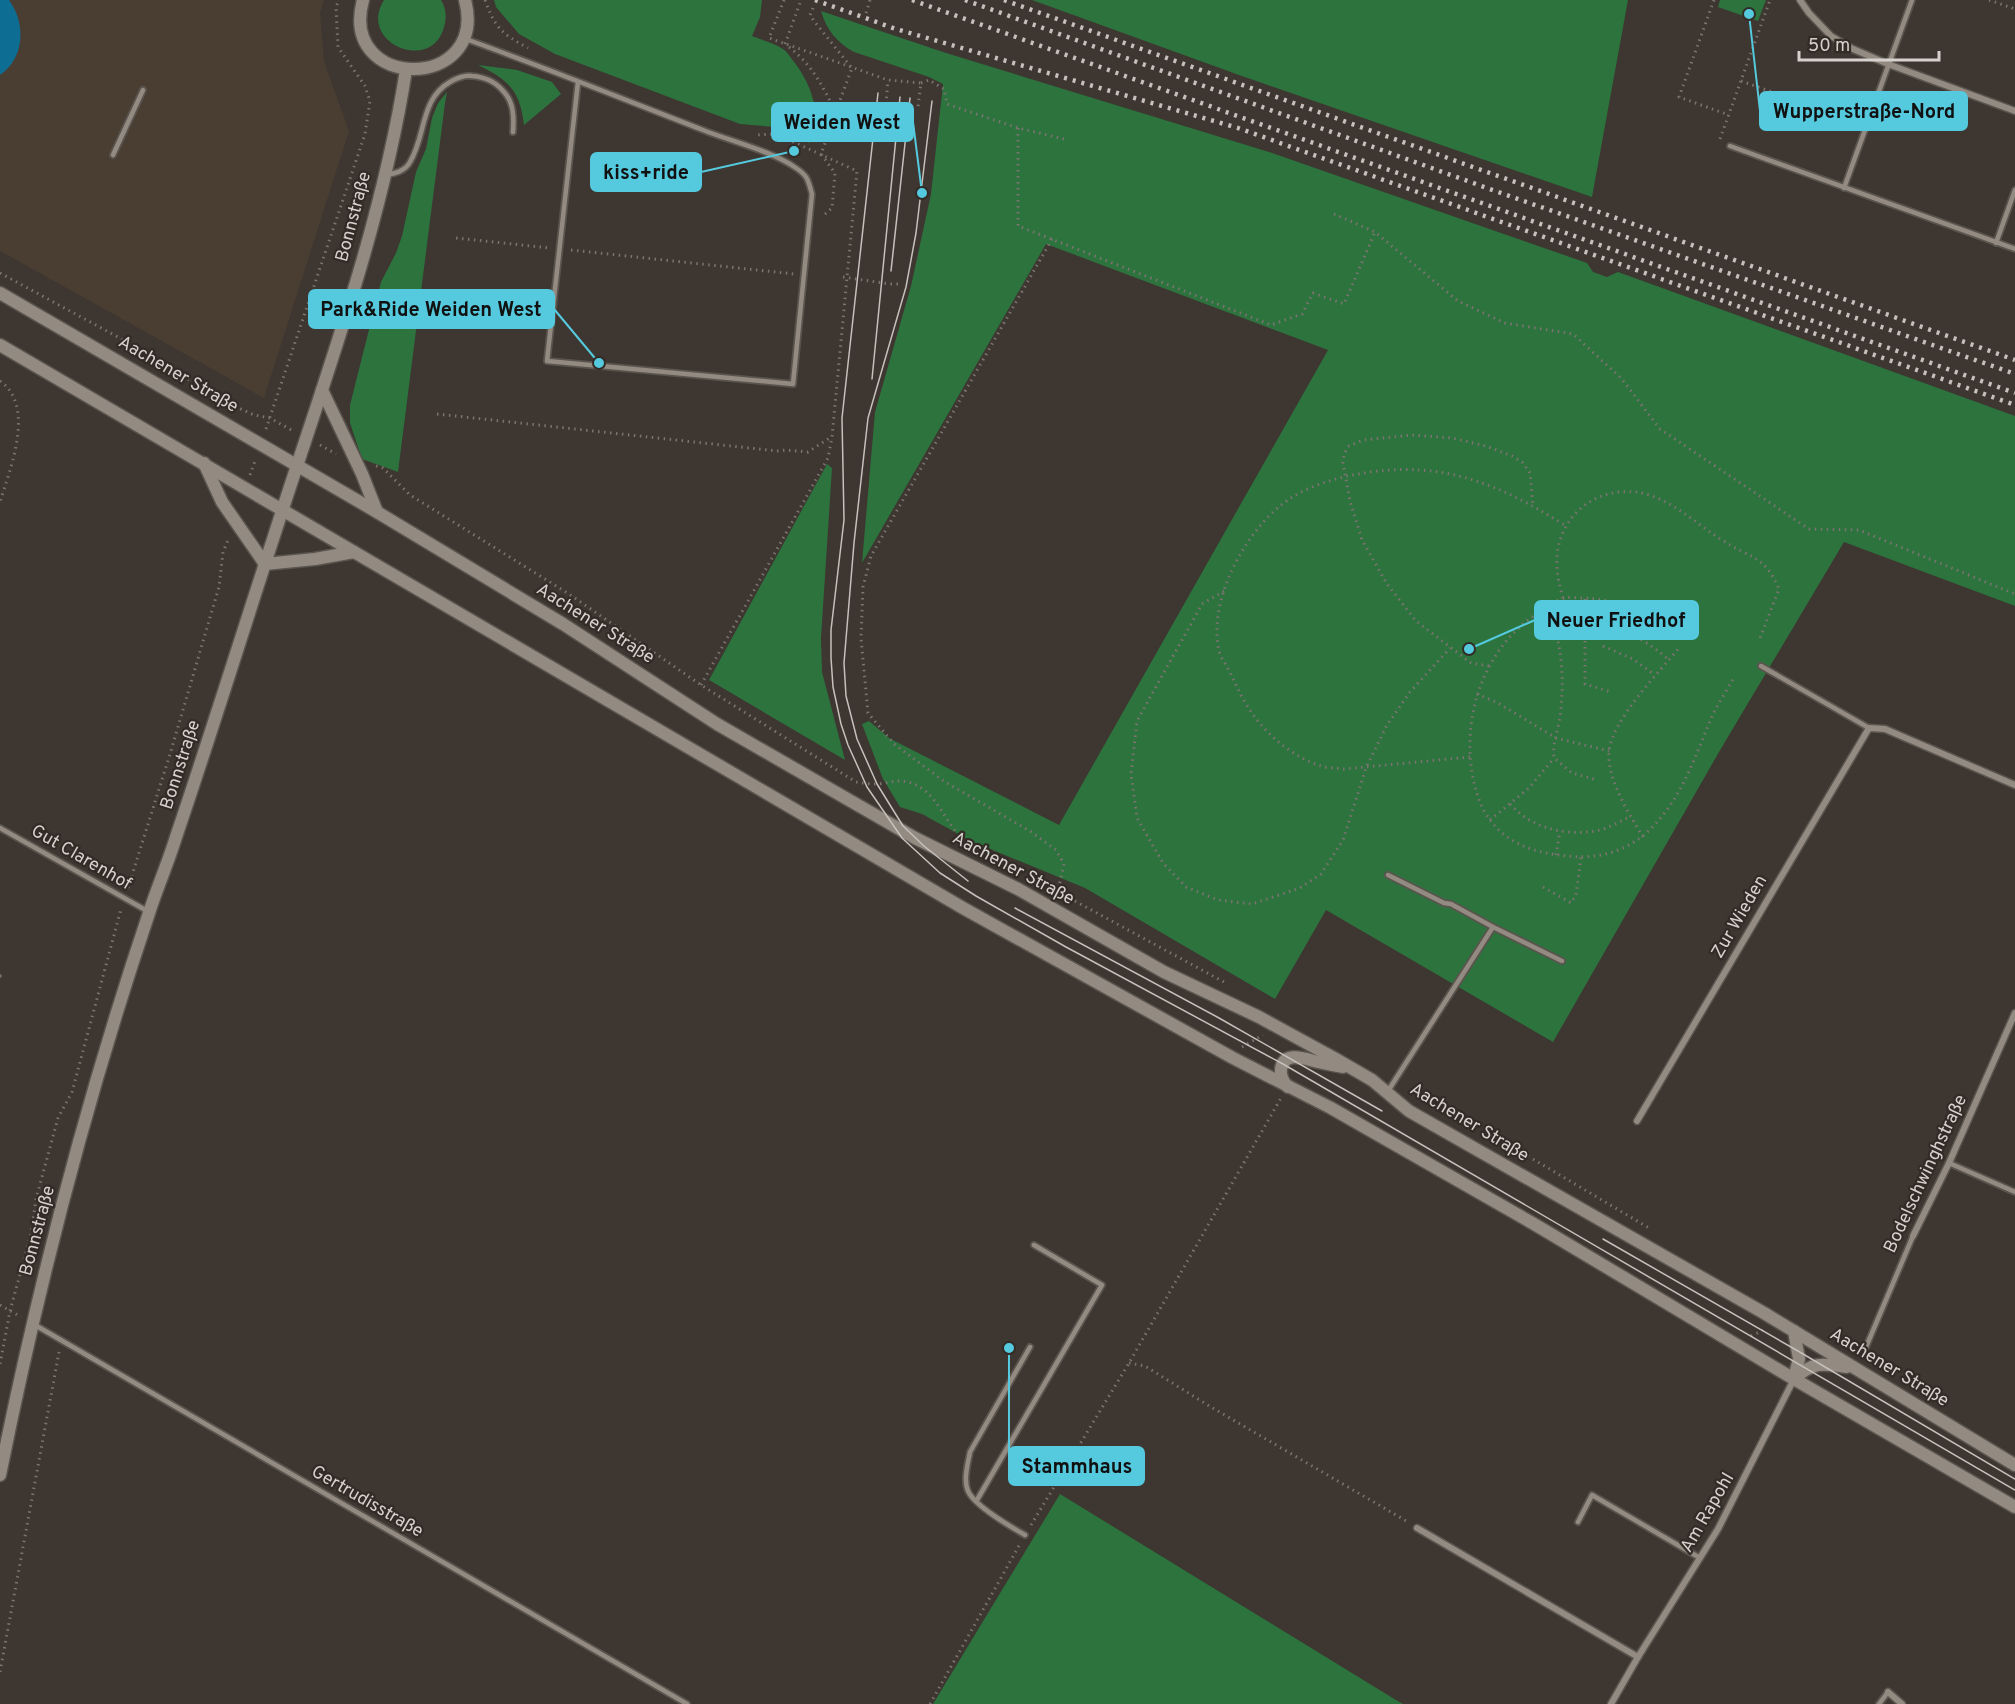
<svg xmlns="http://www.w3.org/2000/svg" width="2015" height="1704" font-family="Overpass,sans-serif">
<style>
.built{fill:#4a3e33}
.green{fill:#2c733e}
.water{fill:#0d6d93}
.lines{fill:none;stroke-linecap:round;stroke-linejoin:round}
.lane-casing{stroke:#5a544e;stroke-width:8}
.street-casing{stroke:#5a544e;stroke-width:9}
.secondary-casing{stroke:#5a544e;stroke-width:15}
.path{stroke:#7b746f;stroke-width:3;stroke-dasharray:1.5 4.5;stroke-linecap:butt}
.lane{stroke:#938a82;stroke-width:4.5}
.street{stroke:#938a82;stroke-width:6}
.secondary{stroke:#938a82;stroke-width:12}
.tram{stroke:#c6c1bc;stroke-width:1.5}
.rail{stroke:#c6c1bc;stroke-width:4.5;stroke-dasharray:3 6;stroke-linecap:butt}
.labels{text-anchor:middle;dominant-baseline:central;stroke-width:4.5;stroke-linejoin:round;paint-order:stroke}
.street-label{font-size:18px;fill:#d6d1cd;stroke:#332c26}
.leader{fill:none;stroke:#55cadf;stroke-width:2}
.callout-dot{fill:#55cadf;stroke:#332c26;stroke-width:2}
.callout{fill:#55cadf;stroke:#55cadf;stroke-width:2}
.callout-label{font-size:20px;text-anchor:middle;font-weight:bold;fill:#111}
</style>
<rect width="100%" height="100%" fill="#3e3630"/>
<path class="built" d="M 0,0 L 324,0 L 320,12 L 324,61 L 349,131 L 264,398 L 0,251 Z"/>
<g class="green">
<path d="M 384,0 L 441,0 C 446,8 447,18 444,27 C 432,74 357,43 384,0 Z"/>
<path d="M 494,0 L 762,0 L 760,17 L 752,36 C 762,40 774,43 783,49 C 788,52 791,59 795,63 C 813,88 822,114 809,143 L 775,127 L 740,124 L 555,54 L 519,34 L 496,7 Z"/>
<path d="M 1032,0 L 1628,0 L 1592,197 L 1239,75 Z"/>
<path d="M 1720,0 L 1766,0 L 1758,21 L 1718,7 Z"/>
<path d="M 821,11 L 946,53 L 1269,152 L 1587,263 L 1593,272 L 1607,277 L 1618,272 L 2015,416 L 2015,606 L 1844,542 L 1719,752 L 1553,1042 L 1326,910 L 1275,999 L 1085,888 L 971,841 L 922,814 L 900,807 L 883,779 L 862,724 L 869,721 L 889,738 L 1059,825 L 1328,350 L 1046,244 L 862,563 L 875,412 L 911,286 L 931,194 L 943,84 L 929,77 L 854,52 C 837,43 826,29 821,11 Z"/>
<path d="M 478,65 L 517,70 L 552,82 L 561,94 L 524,125 C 520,91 509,80 478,65 Z"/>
<path d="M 447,92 L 445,103 L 398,472 L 362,459 L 350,423 L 350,405 L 381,282 L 396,253 L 402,236 L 416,172 L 426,149 L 432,118 L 438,103 Z"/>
<path d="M 827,464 L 832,468 L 821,638 L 822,672 L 845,760 L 709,680 Z"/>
<path d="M 1060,1494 L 1396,1700 L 1403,1704 L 933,1704 Z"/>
</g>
<path class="water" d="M 0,0 L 9,0 C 26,23 25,58 0,75 Z"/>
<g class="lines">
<g class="lane-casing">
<g id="lane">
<path d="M 463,38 C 544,67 623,99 703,130 C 730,141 772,151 796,168 C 808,176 808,180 812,194 L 793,384 L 547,361 L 578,82"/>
<path d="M 1730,146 L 2015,249"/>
<path d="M 113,155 L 143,90"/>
<path d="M 387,175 C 396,173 405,171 410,162 C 426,136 420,99 450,82 C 457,78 464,75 472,76 C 485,77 496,82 504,92 C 514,103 514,118 513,132"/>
<path d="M 1844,188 L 1912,0"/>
<path d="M 1996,243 L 2015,190"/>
<path d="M 1761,666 L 1869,728"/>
<path d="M 0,828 L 149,912"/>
<path d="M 1388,875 L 1444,903 L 1451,904 L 1493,927"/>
<path d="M 1388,1091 L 1493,927 L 1562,961"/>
<path d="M 1949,1163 L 2015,1192"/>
<path d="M 35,1325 L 687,1704"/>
<path d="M 1866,1347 L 1913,1236"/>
<path d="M 977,1500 L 1102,1285 L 1034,1245"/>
<path d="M 1578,1522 L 1592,1495 L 1700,1558"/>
<path d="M 1025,1535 C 1011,1527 974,1505 968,1491 C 963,1480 968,1463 970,1452 L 1030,1347"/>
<path d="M 1879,1704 L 1888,1692"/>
</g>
</g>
<g class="street-casing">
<g id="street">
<path d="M 1800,0 L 1809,13 L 1831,36 L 1853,49 L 1888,64 L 2015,111"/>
<path d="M 1637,1121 L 1869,728 L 1885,729 L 2015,785"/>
<path d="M 1913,1236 L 1949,1163 L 2015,1013"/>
<path d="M 1417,1528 L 1638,1657"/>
<path d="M 1888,1692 L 1902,1704"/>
<path d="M 1611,1704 L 1638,1657 L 1718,1529 L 1794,1379"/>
</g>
</g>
<g class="secondary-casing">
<g id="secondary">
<path d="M 363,0 C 338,92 489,92 465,0"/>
<path d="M 0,293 L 377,512 L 563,624 L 717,724 L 915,838 L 1018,889 L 1164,972 L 1259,1017 L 1334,1058 L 1372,1080 L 1409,1111 L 1764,1313 L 2015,1465"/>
<path d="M 0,345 L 963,908 L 1233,1058 L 1331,1108 L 1534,1224 L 1794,1379 L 2015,1507"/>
<path d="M 322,390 L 362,474 L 377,512"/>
<path d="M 204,463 L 222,502 L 265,564"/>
<path d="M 265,564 L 315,559 L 354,552"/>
<path d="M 1288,1087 C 1283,1082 1280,1077 1281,1069 C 1284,1050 1306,1059 1318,1062 C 1326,1064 1334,1065 1343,1067"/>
<path d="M 1794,1331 L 1799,1359 L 1794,1378"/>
<path d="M 1794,1379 C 1812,1362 1822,1363 1847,1367"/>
<path d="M 0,1475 C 38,1286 87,1097 149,913 C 157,888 168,863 176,837 C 210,737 241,637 274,536 C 323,383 381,230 406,70"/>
</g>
</g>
<g class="path">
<path d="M 485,0 C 495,28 502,34 528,48"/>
<path d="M 784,0 L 769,38 L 888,80 L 921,83 L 918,107"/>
<path d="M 1714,0 L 1679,97 L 1729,115"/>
<path d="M 1989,0 L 2015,9"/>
<path d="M 813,8 L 810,15 L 814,21 L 851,67"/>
<path d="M 866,13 L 870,0"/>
<path d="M 785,44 L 800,3"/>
<path d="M 789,47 C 813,66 822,85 836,113 L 821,154 L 835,173 L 832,208 L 823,216"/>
<path d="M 1741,81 L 1792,99"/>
<path d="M 921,83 L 929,80 L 944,89 L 947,104 L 1018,128 L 1064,139"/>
<path d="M 886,104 L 888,80"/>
<path d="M 836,111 L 852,68"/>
<path d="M 1018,128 L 1018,226 L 1271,325 L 1302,314 L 1313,293 L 1344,304 L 1375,232"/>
<path d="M 1720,139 L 1770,0"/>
<path d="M 1334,214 L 1375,232 L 1458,301 L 1505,323 L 1573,334 L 1621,378 L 1660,429 L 1809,529 L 1859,530 L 2015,594"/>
<path d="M 456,238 L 550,248"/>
<path d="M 1052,239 L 871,556 L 863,587 L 861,638 L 868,713 L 894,744 L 945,782 L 1030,831 L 1056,850 L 1064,864 L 1058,891"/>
<path d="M 571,250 L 794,274"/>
<path d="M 0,273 L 116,336 L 230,404 L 254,415 L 270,418 L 293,431"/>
<path d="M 843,277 L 890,284 L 898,284 L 898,281"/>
<path d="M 0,381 C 36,406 10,469 0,502"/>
<path d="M 437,414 L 777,451 L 786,450 L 808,452 L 831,437"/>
<path d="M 266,429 L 365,134 L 370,101 L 365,86 L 338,47 L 336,7 L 339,0"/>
<path d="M 320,445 L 336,454"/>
<path d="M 376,466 L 383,468 L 410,495 L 569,594 L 701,685 L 856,782 C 862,783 869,784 875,784 C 888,784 898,778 911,783 C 938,792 944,823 964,840 C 980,853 1003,862 1021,872"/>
<path d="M 250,475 L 256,458"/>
<path d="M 1224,591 L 1202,604 L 1137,721 L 1131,774 L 1137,818 L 1163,863 L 1186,887 L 1218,900 L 1252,904 L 1300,888 L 1321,874 L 1343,840 L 1366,768 L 1387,725 L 1410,692 L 1450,648"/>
<path d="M 1563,598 C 1559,584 1556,572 1557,557 C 1560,509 1607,480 1652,496 C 1679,506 1698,525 1722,540 C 1749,558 1765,555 1779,589 L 1760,638"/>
<path d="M 1585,599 L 1585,684 L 1611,692"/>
<path d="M 1548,607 C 1562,645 1565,677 1560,717 C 1558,731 1552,745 1554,758 L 1572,773 L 1594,779"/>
<path d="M 1608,625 C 1631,632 1651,644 1669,660"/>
<path d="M 1672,628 C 1641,611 1619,599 1583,598 C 1577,598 1570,597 1565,598 C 1558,599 1551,606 1545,609 C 1488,640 1462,710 1472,772 C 1476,795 1482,815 1501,832 C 1519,848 1544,854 1568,856 C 1602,860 1634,849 1657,822 C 1685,791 1697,751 1713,714 C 1719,702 1727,690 1733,679"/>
<path d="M 1603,646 L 1633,659 L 1655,675"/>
<path d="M 1489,666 L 1471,663 L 1416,621 L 1387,584 L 1362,540 L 1350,501 L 1343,463 L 1344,454 L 1349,446 L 1363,440 L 1412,435 L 1452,438 L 1486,446 L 1512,456 L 1522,462 L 1530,473 L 1533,505"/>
<path d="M 701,685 L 828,458 L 832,437 L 857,171 L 776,134 L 755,135"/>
<path d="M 1477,694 L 1498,703 L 1556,738 L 1609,751"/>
<path d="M 1470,757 L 1344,769 C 1336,768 1328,768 1321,766 C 1292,757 1264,733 1248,707 C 1241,697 1237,686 1231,675 C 1228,667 1221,659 1219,651 C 1207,599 1248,525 1291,498 C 1323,477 1381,467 1419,470 C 1474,473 1520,497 1566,526"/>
<path d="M 1510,804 C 1532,829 1568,837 1600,830 C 1611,827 1621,821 1631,816"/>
<path d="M 1490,820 L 1529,788 L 1554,758"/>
<path d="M 1643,837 C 1629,814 1607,779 1609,752 C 1611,721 1660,671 1680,647"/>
<path d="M 1556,855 L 1560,831"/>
<path d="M 1038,881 L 1224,982"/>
<path d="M 1543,887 L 1571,903 L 1576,895 L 1581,857"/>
<path d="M 128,888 L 170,754 L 219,587 L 223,552 L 229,538"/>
<path d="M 0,976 L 2,976"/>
<path d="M 1242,1047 L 1263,1035"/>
<path d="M 1506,1147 L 1516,1149 L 1649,1228"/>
<path d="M 0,1305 L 21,1317"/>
<path d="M 1751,1336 L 1764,1330"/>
<path d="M 1129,1363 L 1145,1366 L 1211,1407 L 1408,1522"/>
<path d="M 0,1364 L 10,1311 L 31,1234 L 36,1199 L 58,1118 L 72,1092 L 121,909"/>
<path d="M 1031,1525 L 1129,1363 L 1281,1098"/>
<path d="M 0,1672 L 59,1352"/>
<path d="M 930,1704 L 1020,1544"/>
</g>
<use href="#lane" class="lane"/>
<use href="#street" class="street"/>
<use href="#secondary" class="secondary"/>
<g class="tram">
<path d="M 878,93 L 842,418 L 844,520 L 831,630 L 831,658 L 833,687 L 841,724 L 848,745 L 867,787 L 902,838 L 940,873 L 976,896 L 1066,947 L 1283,1064 L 2015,1490"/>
<path d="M 932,101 L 916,233 L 906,287 L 868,418 L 854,543 L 844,663 L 846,696 L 857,739 L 877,784 L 903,826 L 924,846 L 968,881"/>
<path d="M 891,271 L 910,98"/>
<path d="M 872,379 L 900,97"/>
<path d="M 1015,908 L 1219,1018 L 1382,1111"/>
<path d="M 1603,1239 L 1798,1351 L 2015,1479"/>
</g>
<g class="rail">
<path d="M 815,0 L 896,29 L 1238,128 L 2015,405"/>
<path d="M 912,0 L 2015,393"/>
<path d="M 965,0 L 1487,188 L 2015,374"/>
<path d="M 1004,0 L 2015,360"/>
</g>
</g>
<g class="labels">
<g class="street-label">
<text transform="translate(354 217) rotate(-75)">Bonnstraße</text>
<text transform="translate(178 375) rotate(30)">Aachener Straße</text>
<text transform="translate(595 624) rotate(32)">Aachener Straße</text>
<text transform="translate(181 765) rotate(-72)">Bonnstraße</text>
<text transform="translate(81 858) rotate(30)">Gut Clarenhof</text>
<text transform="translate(1013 869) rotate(28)">Aachener Straße</text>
<text transform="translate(1740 917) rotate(-60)">Zur Wieden</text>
<text transform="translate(1469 1123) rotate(31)">Aachener Straße</text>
<text transform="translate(1926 1174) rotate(-65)">Bodelschwinghstraße</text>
<text transform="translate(38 1231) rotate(-75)">Bonnstraße</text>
<text transform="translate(1889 1368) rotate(31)">Aachener Straße</text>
<text transform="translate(367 1502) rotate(30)">Gertrudisstraße</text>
<text transform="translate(1708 1513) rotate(-60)">Am Rapohl</text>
</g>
</g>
<path class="leader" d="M1749 14L1760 111M922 193L913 122M794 151L701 172M599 363L554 309M1469 649L1535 620M1009 1348L1009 1466"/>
<g class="callout-dot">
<circle cx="1749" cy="14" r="6"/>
<circle cx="922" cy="193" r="6"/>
<circle cx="794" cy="151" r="6"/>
<circle cx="599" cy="363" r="6"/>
<circle cx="1469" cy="649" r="6"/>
<circle cx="1009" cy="1348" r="6"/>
</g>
<g class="callout">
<rect x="1760" y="92" width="207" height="38" rx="6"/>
<rect x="772" y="103" width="141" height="38" rx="6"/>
<rect x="591" y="153" width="110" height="38" rx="6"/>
<rect x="309" y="290" width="245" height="38" rx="6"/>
<rect x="1535" y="601" width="163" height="38" rx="6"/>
<rect x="1009" y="1447" width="135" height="38" rx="6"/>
</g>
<g class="callout-label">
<text x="1864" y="118">Wupperstraße-Nord</text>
<text x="842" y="129">Weiden West</text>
<text x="646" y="179">kiss+ride</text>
<text x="431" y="316">Park&amp;Ride Weiden West</text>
<text x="1616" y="627">Neuer Friedhof</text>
<text x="1077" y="1473">Stammhaus</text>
</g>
<path d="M1799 51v9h140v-9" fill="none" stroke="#d6d1cd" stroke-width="3"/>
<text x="1808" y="51" font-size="18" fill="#d6d1cd" stroke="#332c26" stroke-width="4.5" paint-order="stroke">50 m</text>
</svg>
